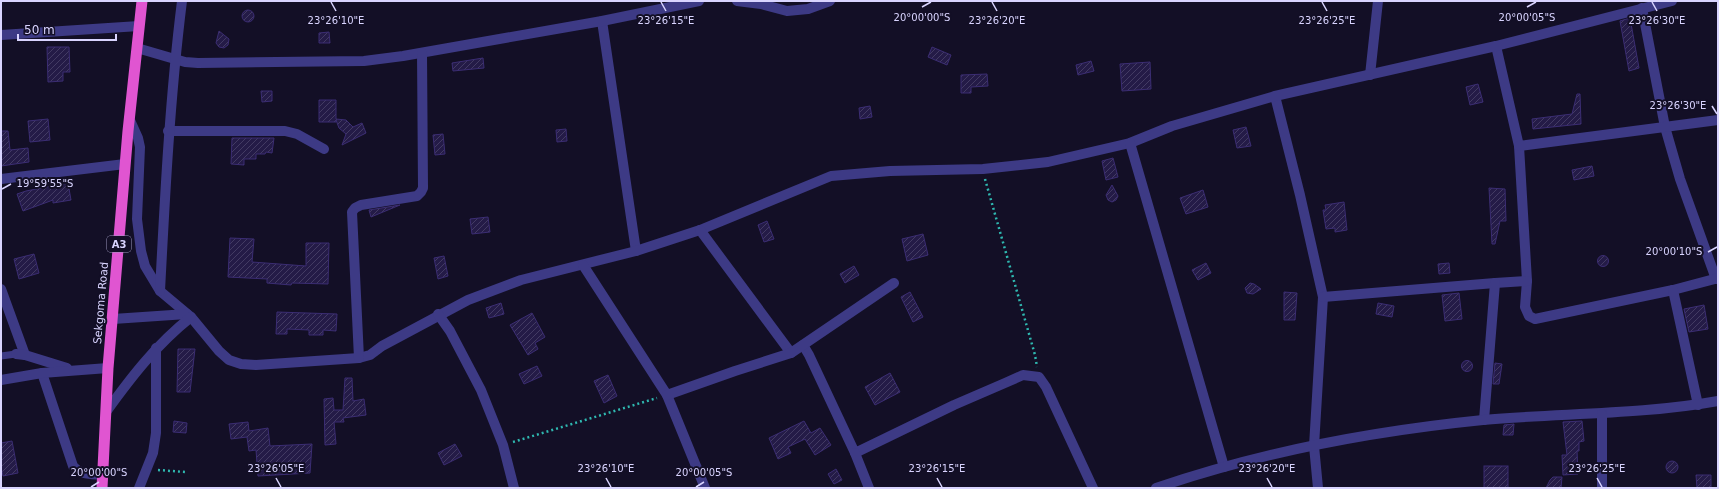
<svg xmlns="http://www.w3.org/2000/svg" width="1719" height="489" font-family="'DejaVu Sans',sans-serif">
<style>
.building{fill:url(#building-hatch);stroke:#3b2d73}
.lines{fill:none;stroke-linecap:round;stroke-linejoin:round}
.path{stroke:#2fb8b0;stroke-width:2.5;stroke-dasharray:2 3;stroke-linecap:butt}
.service{stroke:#3d3a85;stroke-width:7}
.minor{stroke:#3d3a85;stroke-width:10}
.trunk{stroke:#e055d1;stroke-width:11}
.ticks{fill:none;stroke:#d9d4ff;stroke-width:1.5}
.labels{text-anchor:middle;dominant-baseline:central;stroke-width:4;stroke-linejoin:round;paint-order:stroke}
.shield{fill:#130f26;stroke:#9e99be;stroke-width:1}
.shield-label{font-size:10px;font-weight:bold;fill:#d9d4ff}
.street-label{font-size:11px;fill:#d9d4ff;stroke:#130f26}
.ticks-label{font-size:10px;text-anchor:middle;fill:#d9d4ff;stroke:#130f26;stroke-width:4;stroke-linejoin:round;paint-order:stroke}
</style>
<defs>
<pattern id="building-hatch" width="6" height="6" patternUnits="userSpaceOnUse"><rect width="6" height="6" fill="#241b47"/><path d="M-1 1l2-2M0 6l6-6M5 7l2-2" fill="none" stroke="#433b63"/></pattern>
</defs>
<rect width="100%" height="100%" fill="#130f26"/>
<g class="building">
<circle cx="248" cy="16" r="6"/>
<path d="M 1630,18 L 1639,68 L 1629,71 L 1620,21 Z"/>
<path d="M 219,31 L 229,39 L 228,45 L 224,48 L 219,47 L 216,43 Z"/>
<path d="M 329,32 L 330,43 L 319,43 L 319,33 Z"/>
<path d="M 47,47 L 69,47 L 70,72 L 63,72 L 63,81 L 48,82 Z"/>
<path d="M 932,47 L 951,55 L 947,65 L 928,57 Z"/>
<path d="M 483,58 L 484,68 L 453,71 L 452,63 Z"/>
<path d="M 1091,61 L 1094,71 L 1078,75 L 1076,65 Z"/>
<path d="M 1150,62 L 1151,89 L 1122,91 L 1120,64 Z"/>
<path d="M 987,74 L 988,86 L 971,87 L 971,93 L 961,93 L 961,75 Z"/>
<path d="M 1478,84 L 1483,102 L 1470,105 L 1466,87 Z"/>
<path d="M 261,91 L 272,91 L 272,101 L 262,102 Z"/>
<path d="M 1577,94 L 1580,94 L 1581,124 L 1533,129 L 1532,119 L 1572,114 Z"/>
<path d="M 319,100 L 336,100 L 336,119 L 346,120 L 353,127 L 362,123 L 366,133 L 342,145 L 346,134 L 339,128 L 336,120 L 336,122 L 319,122 Z"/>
<path d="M 870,106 L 872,117 L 860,119 L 859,108 Z"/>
<path d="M 48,119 L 50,140 L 30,142 L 28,121 Z"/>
<path d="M 1246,127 L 1251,146 L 1237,148 L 1233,130 Z"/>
<path d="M 566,129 L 567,141 L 557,142 L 556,130 Z"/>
<path d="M 1,131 L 8,131 L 10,150 L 28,148 L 29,162 L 1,166 Z"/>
<path d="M 443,134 L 445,154 L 435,155 L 433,135 Z"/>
<path d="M 232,138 L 274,138 L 272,153 L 266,152 L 265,154 L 256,154 L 256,159 L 244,159 L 244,165 L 231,164 Z"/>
<path d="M 1113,158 L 1118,177 L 1106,180 L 1102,161 Z"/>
<path d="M 1592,166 L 1594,176 L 1574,180 L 1572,170 Z"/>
<path d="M 68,183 L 71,200 L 53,203 L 53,200 L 23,211 L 17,194 L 26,191 Z"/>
<path d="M 1112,185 L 1118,196 L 1116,200 L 1112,202 L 1108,200 L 1106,195 Z"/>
<path d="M 1489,188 L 1505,189 L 1506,221 L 1500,221 L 1495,244 L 1492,244 Z"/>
<path d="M 1203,190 L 1208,207 L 1186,214 L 1180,198 Z"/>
<path d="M 1344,202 L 1347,230 L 1335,232 L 1335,228 L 1326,229 L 1323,210 L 1326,210 L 1325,205 Z"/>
<path d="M 400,205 L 371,217 L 369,210 Z"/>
<path d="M 488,217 L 490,232 L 472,234 L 470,219 Z"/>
<path d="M 767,221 L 774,239 L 764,242 L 758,225 Z"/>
<path d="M 923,234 L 928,255 L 907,261 L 902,239 Z"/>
<path d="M 230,238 L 254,239 L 252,262 L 306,266 L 306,243 L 329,243 L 328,284 L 292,283 L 291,285 L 267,283 L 267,279 L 228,277 Z"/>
<path d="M 34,254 L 39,273 L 19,279 L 14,259 Z"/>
<circle cx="1603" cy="261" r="5.5"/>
<path d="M 444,256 L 448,276 L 438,279 L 434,258 Z"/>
<path d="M 1206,263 L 1211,273 L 1198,280 L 1192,270 Z"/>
<path d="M 1449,263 L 1450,273 L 1439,274 L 1438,264 Z"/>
<path d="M 854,266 L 859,275 L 845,283 L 840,274 Z"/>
<path d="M 1250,283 L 1254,284 L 1261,289 L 1253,294 L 1247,293 L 1245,288 Z"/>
<path d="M 910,292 L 923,317 L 913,322 L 901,297 Z"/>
<path d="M 1284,292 L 1297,293 L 1295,320 L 1284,320 Z"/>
<path d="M 1459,293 L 1462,319 L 1445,321 L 1442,295 Z"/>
<path d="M 501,303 L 504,314 L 489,318 L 486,308 Z"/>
<path d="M 1378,303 L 1394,306 L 1392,317 L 1376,314 Z"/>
<path d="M 1704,305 L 1708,329 L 1689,332 L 1684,309 Z"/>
<path d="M 277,312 L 337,314 L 336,331 L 323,330 L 323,335 L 309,335 L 309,330 L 287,329 L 287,334 L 276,334 Z"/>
<path d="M 532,313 L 545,337 L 535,343 L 538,349 L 528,355 L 510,325 Z"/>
<path d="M 178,349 L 195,349 L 190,392 L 177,392 Z"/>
<circle cx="1467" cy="366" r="5.5"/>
<path d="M 1495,363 L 1502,364 L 1499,384 L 1493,384 Z"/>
<path d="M 537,366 L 542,376 L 524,384 L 519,374 Z"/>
<path d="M 890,373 L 900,392 L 875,405 L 865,387 Z"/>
<path d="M 608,375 L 617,396 L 604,403 L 594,381 Z"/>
<path d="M 345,378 L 352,378 L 353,401 L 364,399 L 366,415 L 343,418 L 344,422 L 334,422 L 336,444 L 325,445 L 324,399 L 333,398 L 334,410 L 343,410 Z"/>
<path d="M 174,421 L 187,423 L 186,433 L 173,432 Z"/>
<path d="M 804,421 L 811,433 L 820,428 L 831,445 L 815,455 L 805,439 L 788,447 L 791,453 L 778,459 L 769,438 Z"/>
<path d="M 1582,421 L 1584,441 L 1579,442 L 1579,451 L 1577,451 L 1578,474 L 1563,475 L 1562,455 L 1567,455 L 1563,422 Z"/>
<path d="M 248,422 L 249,431 L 268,428 L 270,446 L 312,444 L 310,473 L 258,476 L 256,450 L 249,451 L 247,437 L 231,439 L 229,424 Z"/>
<path d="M 1514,424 L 1513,435 L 1503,435 L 1504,425 Z"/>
<path d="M 12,441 L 18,473 L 3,476 L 1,467 L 1,443 Z"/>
<path d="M 455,444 L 462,456 L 444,465 L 438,453 Z"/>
<circle cx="1672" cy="467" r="6"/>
<rect x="1484" y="466" width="24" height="22"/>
<path d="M 836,469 L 842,480 L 834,484 L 828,474 Z"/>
<path d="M 1696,475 L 1711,475 L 1711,488 L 1697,488 Z"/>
<path d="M 1553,477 L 1562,477 L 1561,488 L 1546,488 L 1550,480 Z"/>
</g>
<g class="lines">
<g class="path">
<path d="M 985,179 L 1035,355 L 1037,367"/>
<path d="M 513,442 L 657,398"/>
<path d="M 158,470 L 185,472"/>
</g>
<path class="service" d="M 1,356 L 16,354"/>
<g class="minor">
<path d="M 737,1 L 761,4 L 787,11 L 808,9 L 830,1"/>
<path d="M 1642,8 L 1665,127 L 1680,179 L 1716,279"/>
<path d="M 602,21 L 636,251"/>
<path d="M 1,35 L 139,26"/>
<path d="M 1496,46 L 1519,146 L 1527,281 L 1525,307 L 1529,316 L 1535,319 L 1673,290 L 1718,278"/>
<path d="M 137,48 L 185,62 L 198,63 L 364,61 L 403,56 L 602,21 L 699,1"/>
<path d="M 1370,75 L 1378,1"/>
<path d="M 1275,96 L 1300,195 L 1323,297 L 1314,446 L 1318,488"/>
<path d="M 129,118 L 138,138 L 140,147 L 137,219 L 141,251 L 145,266 L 160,291 L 191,317 L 219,351 L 229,360 L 241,364 L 256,365 L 359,358 L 370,355 L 382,346 L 468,300 L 521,280 L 636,251 L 700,230 L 831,176 L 890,171 L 983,169 L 1048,162 L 1130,143 L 1172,126 L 1275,96 L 1496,46 L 1672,1"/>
<path d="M 168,131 L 285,131 L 297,134 L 324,149"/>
<path d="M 1130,143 L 1224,467"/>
<path d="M 1519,146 L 1718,120"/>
<path d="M 1,179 L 125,164"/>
<path d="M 700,230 L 791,353"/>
<path d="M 583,265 L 667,395 L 705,488"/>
<path d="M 1,289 L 25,355"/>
<path d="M 1673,290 L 1698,405"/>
<path d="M 160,291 C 165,194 170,97 182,1"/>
<path d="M 1323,297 L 1495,283 L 1527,281"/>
<path d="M 438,314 L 450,331 L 481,390 L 503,445 L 514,488"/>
<path d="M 113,319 L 187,314"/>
<path d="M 803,345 L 809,355 L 855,453 L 954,405 L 1005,383 L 1023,375 L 1039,377 L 1046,387 L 1093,488"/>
<path d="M 16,354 L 25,355 L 67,368"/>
<path d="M 359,358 L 352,212 L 355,208 L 361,205 L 417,196 L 421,192 L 423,188 L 422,53"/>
<path d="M 42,373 L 73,466 C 80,475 91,474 102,475"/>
<path d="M 1,380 L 42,373 L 108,368"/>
<path d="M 667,395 L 735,371 L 791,353 L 894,283"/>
<path d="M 106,412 C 132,376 156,345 191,317"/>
<path d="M 1484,420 L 1495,283"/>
<path d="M 855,453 L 869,488"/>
<path d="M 139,488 L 153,453 L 156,433 L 156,348"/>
<path d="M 1156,488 C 1261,452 1373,431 1483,420 C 1562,413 1640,415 1718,401"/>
<path d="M 1602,488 L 1602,414"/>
</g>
<path class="trunk" d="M 102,488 L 108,368 L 128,131 L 142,1"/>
</g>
<path class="ticks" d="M 331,2 L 336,11M 661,2 L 666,11M 992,2 L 997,11M 1322,2 L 1327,11M 1652,2 L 1657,11M 922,7 L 931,2M 1527,7 L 1536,2M 1712,106 L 1717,114M 2,189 L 11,184M 1708,252 L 1717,247M 276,478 L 281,487M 606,478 L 611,487M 937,478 L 942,487M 1267,478 L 1272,487M 1597,478 L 1602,487M 91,487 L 99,482M 696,487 L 704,482"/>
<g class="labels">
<rect class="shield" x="107" y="236" width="24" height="16" rx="3"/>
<g class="shield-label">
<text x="119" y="244">A3</text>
</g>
<g class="street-label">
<text transform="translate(101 303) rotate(-85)">Sekgoma Road</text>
</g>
</g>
<g class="ticks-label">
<text x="922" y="21">20°00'00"S</text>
<text x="1527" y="21">20°00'05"S</text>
<text x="336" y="24">23°26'10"E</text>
<text x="666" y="24">23°26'15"E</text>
<text x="997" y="24">23°26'20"E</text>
<text x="1327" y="24">23°26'25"E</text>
<text x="1657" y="24">23°26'30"E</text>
<text x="1678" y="109">23°26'30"E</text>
<text x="45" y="187">19°59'55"S</text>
<text x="1674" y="255">20°00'10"S</text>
<text x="276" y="472">23°26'05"E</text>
<text x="606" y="472">23°26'10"E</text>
<text x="937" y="472">23°26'15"E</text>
<text x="1267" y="472">23°26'20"E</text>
<text x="1597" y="472">23°26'25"E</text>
<text x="99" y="476">20°00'00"S</text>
<text x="704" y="476">20°00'05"S</text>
</g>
<rect width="1719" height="489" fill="none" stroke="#d9d4ff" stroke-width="4"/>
<path d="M18 34v6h98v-6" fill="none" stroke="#d9d4ff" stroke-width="2"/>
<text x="24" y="34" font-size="12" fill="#d9d4ff" stroke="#130f26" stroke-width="3" paint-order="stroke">50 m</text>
</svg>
